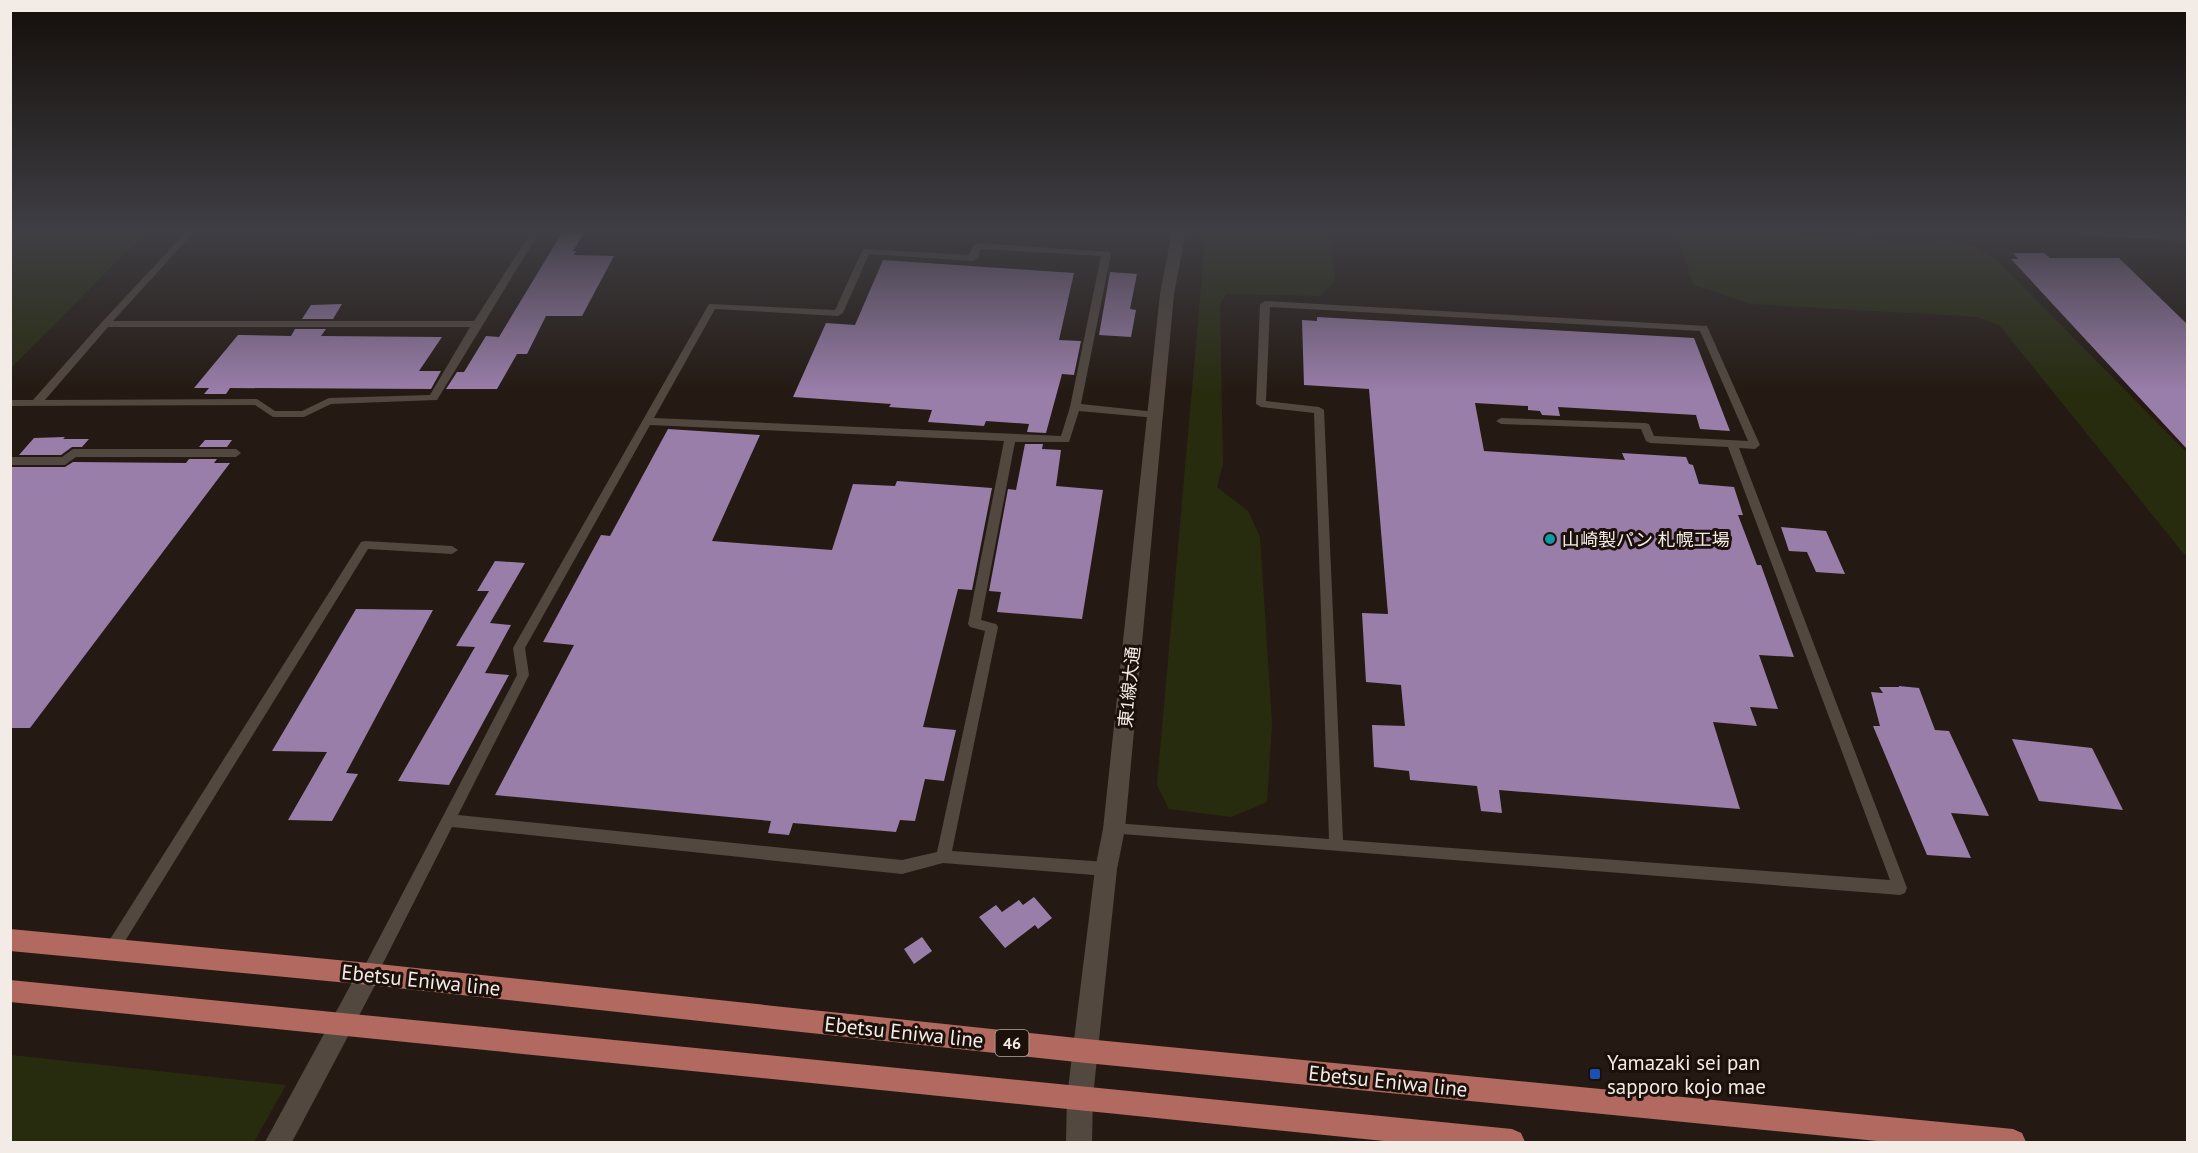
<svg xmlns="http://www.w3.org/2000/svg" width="2198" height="1153" font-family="'PT Sans','Noto Sans JP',sans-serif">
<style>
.green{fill:#282c0f}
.building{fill:#9a7eaa}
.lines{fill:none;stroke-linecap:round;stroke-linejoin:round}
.service{fill:#534840;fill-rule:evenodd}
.minor{fill:#534840;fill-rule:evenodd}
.tertiary{fill:#534840;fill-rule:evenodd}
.primary{fill:#b26a60;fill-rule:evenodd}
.culture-dot{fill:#0f9aa8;stroke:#1b110a;stroke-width:2}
.transit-dot{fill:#1a4fb4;stroke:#1b110a;stroke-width:2}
.labels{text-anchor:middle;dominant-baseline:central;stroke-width:6;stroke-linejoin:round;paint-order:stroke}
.shield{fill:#1b110a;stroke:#b2aaa4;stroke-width:1.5}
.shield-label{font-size:16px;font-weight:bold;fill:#f3ebe6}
.poi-label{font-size:18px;fill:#f3ebe6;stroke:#1b110a;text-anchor:start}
.street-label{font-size:18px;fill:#f3ebe6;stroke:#1b110a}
.near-street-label{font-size:21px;fill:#f3ebe6;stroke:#1b110a}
.near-poi-label{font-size:21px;fill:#f3ebe6;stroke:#1b110a;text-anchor:start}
</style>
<rect width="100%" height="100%" fill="#241a13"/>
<g class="green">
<path d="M 10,231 L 147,231 L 11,368 L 10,368 Z"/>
<path d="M 1206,231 L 1329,231 L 1335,281 L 1320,296 L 1226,294 L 1220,304 L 1223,464 L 1217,487 L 1248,511 L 1260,537 L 1272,724 L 1267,802 L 1231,817 L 1169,809 L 1157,785 Z"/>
<path d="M 1687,231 L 1766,231 L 1920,243 C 1953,237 1968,241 1996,259 L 2187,453 L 2187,555 L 2184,554 L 1999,325 L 1977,317 L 1751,304 L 1694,285 L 1676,234 Z"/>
<path d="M 11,1055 L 286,1085 L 254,1142 L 11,1142 Z"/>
</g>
<g class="building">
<path d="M 563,231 L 585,231 L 573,251 L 576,251 L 574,255 L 614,256 L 582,316 L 546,316 L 527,354 L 517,354 L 497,389 L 446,389 L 457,372 L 464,372 L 486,336 L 499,337 Z"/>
<path d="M 2013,253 L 2044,253 L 2050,258 L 2119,258 L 2187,324 L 2187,449 L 2011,259 L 2018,259 Z"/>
<path d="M 883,260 L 1074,273 L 1059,340 L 1081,341 L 1074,375 L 1062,374 L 1046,433 L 1027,432 L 1029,424 L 986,421 L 984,426 L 928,422 L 932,410 L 889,407 L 891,404 L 793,397 L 826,323 L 855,325 Z"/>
<path d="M 1110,272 L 1137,274 L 1130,309 L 1136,310 L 1131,337 L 1099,335 Z"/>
<path d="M 342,304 L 333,319 L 302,319 L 311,305 Z"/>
<path d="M 1317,317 L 1694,338 L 1730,431 L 1700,429 L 1696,415 L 1558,407 L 1560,416 L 1542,415 L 1540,411 L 1528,410 L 1528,406 L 1475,403 L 1484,451 L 1625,460 L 1622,453 L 1686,457 L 1689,464 L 1693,465 L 1699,484 L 1734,487 L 1743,515 L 1738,515 L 1757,565 L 1761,565 L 1794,657 L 1759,655 L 1778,709 L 1750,707 L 1757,726 L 1713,722 L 1740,809 L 1499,790 L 1502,813 L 1481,811 L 1477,786 L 1410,780 L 1409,771 L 1374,767 L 1372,725 L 1405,726 L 1401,685 L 1366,682 L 1362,613 L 1388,614 L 1369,389 L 1304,385 L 1302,320 L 1317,321 Z"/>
<path d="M 295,329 L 326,329 L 321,336 L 442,337 L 419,371 L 441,371 L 431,389 L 230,388 L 226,394 L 204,394 L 209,388 L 194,388 L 238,335 L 291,336 Z"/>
<path d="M 668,429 L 760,435 L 712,541 L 832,550 L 853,484 L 895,486 L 897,481 L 992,488 L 972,590 L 958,589 L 923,727 L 956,730 L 944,781 L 925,779 L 915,821 L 900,820 L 896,832 L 793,823 L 789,835 L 768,833 L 771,821 L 495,795 L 574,645 L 543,642 L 601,535 L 610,536 Z"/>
<path d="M 65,437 L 63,439 L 89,439 L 82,447 L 72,447 L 61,455 L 19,455 L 34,438 Z"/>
<path d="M 205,440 L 232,440 L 227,447 L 199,447 Z"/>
<path d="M 1025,444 L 1043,444 L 1042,449 L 1061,450 L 1056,486 L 1103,490 L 1082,619 L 997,612 L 1001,592 L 989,591 L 1008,489 L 1016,490 Z"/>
<path d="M 189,459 L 217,459 L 214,463 L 230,463 L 30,728 L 10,728 L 10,467 L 65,467 L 73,462 L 186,463 Z"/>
<path d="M 1781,527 L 1826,531 L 1845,574 L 1816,572 L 1807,552 L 1789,551 Z"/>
<path d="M 495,561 L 525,563 L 490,623 L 511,625 L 485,673 L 509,675 L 449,785 L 398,781 L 475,647 L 456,646 L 489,591 L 477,591 Z"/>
<path d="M 356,609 L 433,610 L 346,773 L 358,774 L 332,821 L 288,820 L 327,752 L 272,751 Z"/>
<path d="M 1899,686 L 1919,688 L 1935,730 L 1949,731 L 1989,816 L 1951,813 L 1971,858 L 1927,855 L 1873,726 L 1880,726 L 1871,692 L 1883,693 L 1879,687 L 1899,687 Z"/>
<path d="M 2012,739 L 2092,748 L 2123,810 L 2039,801 Z"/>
<path d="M 1034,897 L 1052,918 L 1038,929 L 1035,925 L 1005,948 L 979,917 L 996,905 L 1002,912 L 1019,900 L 1023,905 Z"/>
<path d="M 922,937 L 932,951 L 914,964 L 904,949 Z"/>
</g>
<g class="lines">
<g class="service">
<path d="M 187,231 L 195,231 L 113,321 L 474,321 L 532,231 L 540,231 L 437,400 L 331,404 L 304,417 L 273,417 L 255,405 L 10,406 L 10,400 L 33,400 L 102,322 ZM 108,327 L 470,327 L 430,395 L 329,398 L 302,411 L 275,411 L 257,399 L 45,400 Z"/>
<path d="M 977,243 L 1109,252 L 1111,254 L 1081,404 L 1156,412 L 1161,415 L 1156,418 L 1079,411 L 1069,442 L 1015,442 L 981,620 L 996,624 L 998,627 L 952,851 L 1106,862 L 1111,864 L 1113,869 L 1111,874 L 1106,876 L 943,863 L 902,874 L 452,827 L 375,979 L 369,981 L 363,979 L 361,974 L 363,969 L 517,675 L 513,648 L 709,304 L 835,310 L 863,249 L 969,255 L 973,246 ZM 981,249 L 1101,256 L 1070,407 L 1061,436 L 654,418 L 715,309 L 838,316 L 843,313 L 869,254 L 973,261 L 978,258 ZM 650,425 L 1004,441 L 968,624 L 970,627 L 985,631 L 937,852 L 902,860 L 458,815 L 529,675 L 525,648 Z"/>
<path d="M 1265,301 L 1707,326 L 1760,445 L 1755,449 L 1739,448 L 1907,888 L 1905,893 L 1900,895 L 1109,833 L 1107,829 L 1109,825 L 1114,823 L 1329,839 L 1314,413 L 1261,407 L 1256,404 L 1260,304 ZM 1270,307 L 1700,331 L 1748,441 L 1654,436 L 1649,424 L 1645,423 L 1501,418 L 1496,421 L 1501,424 L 1641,429 L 1646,441 L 1650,443 L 1728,447 L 1890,880 L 1343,840 L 1324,410 L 1319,407 L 1266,401 Z"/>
<path d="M 73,449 L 236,449 L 241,453 L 236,457 L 76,457 L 65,465 L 10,465 L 10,457 L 62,457 Z"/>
<path d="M 365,541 L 452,546 L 458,550 L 452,554 L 368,549 L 117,954 L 112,956 L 107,954 L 104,949 L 107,944 L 361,542 Z"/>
</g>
<g class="minor">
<path d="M 2074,231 L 2188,233 L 2188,241 L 2081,235 Z"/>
<path d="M 369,963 L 377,966 L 381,974 L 292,1142 L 265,1142 L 361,966 Z"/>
</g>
<path class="tertiary" d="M 1172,231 L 1186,231 L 1174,294 L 1125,829 L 1117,869 L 1093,1097 L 1092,1142 L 1066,1142 L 1067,1097 L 1095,869 L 1103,829 L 1160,294 Z"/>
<g class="primary">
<path d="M 10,929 L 369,963 L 1086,1039 L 2013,1129 L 2022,1133 L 2026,1142 L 1887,1142 L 1086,1063 L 369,985 L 10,951 Z"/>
<path d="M 10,980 L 1512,1129 L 1521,1133 L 1525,1142 L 1394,1142 L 10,1002 Z"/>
</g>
</g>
<linearGradient id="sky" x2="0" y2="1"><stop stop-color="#140e0a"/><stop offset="0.59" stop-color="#3f3e44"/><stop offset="1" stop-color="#3f3e44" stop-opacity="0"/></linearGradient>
<rect width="2198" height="392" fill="url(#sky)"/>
<circle class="culture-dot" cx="1550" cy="539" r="6"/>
<rect class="transit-dot" x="1589" y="1068" width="12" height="12" rx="3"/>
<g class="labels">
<rect class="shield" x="995.5" y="1030" width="33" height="26" rx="4.5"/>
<g class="shield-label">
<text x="1012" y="1043">46</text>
</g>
<g class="poi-label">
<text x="1562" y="539">山崎製パン 札幌工場</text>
</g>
<g class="street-label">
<text transform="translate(1129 687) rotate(-84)">東1線大通</text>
</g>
<g class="near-street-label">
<text transform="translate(421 980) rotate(6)">Ebetsu Eniwa line</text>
<text transform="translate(904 1032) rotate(6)">Ebetsu Eniwa line</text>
<text transform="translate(1388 1081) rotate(6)">Ebetsu Eniwa line</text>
</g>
<g class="near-poi-label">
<text x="1607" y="1062">Yamazaki sei pan<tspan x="1607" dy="24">sapporo kojo mae</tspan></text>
</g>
</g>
<rect width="2198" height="1153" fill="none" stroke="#f3ebe6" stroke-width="24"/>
</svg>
